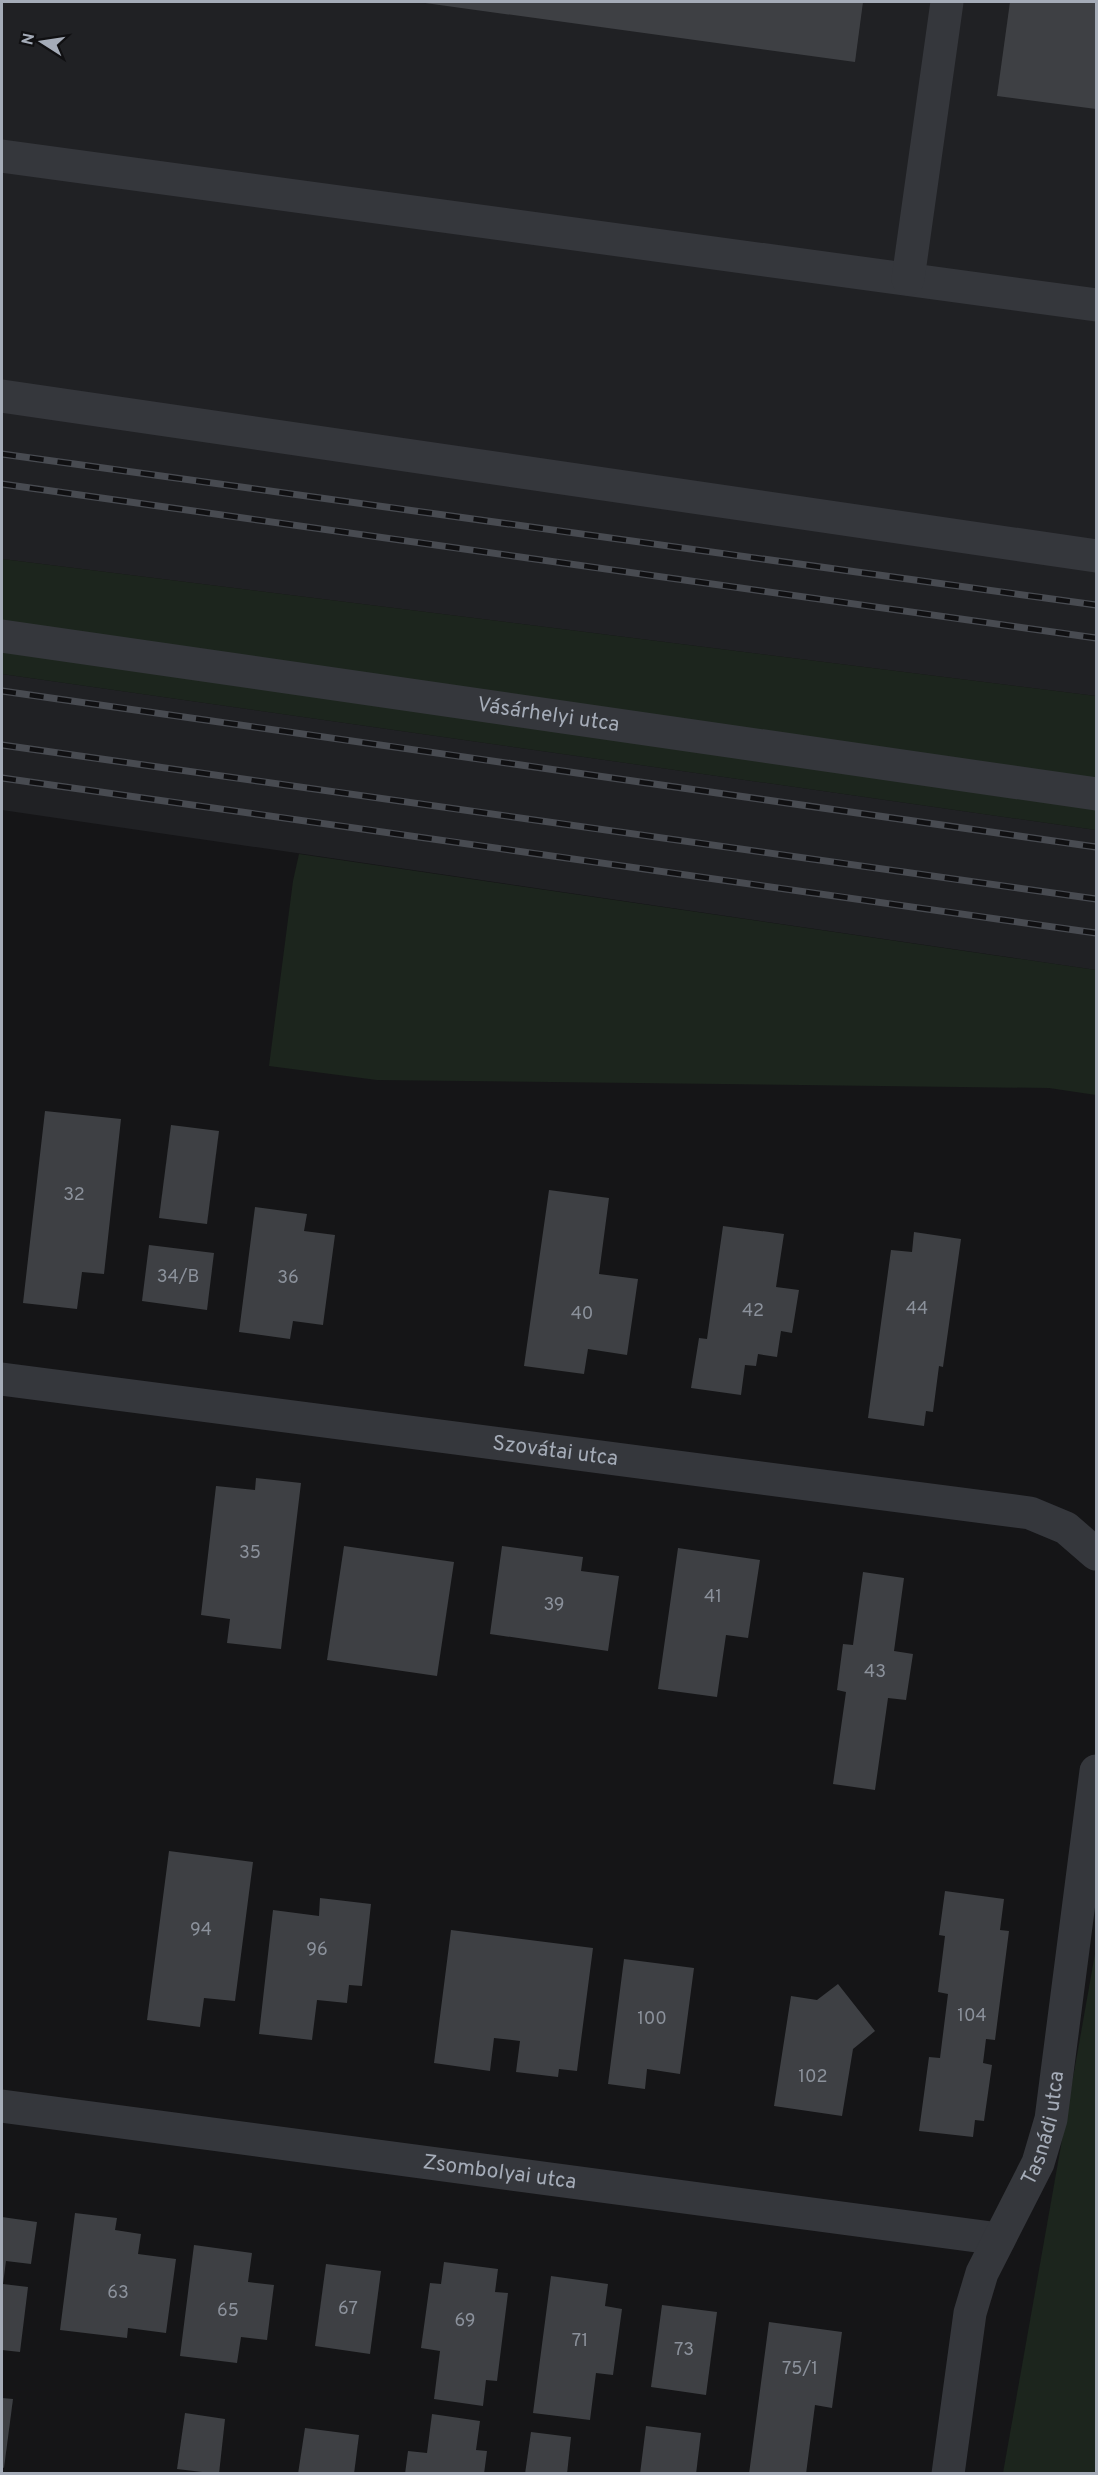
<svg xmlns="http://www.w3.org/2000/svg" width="1098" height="2475" font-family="Overpass,sans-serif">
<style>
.built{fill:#202124}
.green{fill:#1c251d}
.building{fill:#3e4044}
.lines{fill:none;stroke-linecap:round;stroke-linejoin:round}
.minor{stroke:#35373c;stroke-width:33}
.rail-casing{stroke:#484b51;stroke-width:7}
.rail{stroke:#101012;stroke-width:4.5;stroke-dasharray:14;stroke-linecap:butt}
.labels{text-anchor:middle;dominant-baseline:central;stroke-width:4.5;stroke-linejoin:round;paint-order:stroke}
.number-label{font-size:18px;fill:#8b919b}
.street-label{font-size:21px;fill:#a5acb8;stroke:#101012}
</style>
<rect width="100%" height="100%" fill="#151517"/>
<g class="built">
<path d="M 2,2 L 1096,2 L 1096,696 L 2,559 Z"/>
<path d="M 2,674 L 1096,830 L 1096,970 L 2,810 Z"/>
</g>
<g class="green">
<path d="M 2,559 L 1096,696 L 1096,830 L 2,674 Z"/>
<path d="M 299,854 L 1096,970 L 1096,1095 L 1049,1088 L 377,1080 L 269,1066 L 293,881 Z"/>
<path d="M 1096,1948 L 1096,2473 L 1003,2473 Z"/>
</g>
<g class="building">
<path d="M 418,2 L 863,2 L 855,62 Z"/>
<path d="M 1010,2 L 1096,2 L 1096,109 L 997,96 Z"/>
<path d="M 45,1111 L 121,1119 L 104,1274 L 82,1272 L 77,1309 L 23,1303 Z"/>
<path d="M 171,1125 L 219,1131 L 207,1224 L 159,1218 Z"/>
<path d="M 549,1190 L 609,1198 L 599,1274 L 638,1279 L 627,1355 L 588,1349 L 584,1374 L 524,1366 Z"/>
<path d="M 255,1207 L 307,1214 L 304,1231 L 335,1235 L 323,1325 L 293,1321 L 290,1339 L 239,1332 Z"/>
<path d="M 723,1226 L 784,1234 L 776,1287 L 799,1290 L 792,1333 L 781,1331 L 777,1357 L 758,1354 L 756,1366 L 745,1365 L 741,1395 L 691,1388 L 699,1338 L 707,1339 Z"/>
<path d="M 914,1232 L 961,1239 L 943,1367 L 939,1366 L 933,1412 L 926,1411 L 924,1426 L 868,1418 L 891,1250 L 912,1252 Z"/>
<path d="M 149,1245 L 214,1253 L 207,1310 L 142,1301 Z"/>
<path d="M 256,1478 L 301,1483 L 281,1649 L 227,1643 L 230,1619 L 201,1615 L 216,1486 L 255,1490 Z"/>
<path d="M 344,1546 L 454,1562 L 437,1676 L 327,1660 Z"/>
<path d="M 502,1546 L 583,1557 L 581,1571 L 619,1576 L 608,1651 L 490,1634 Z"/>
<path d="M 678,1548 L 760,1560 L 748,1638 L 726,1635 L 717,1697 L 658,1689 Z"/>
<path d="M 863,1572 L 904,1578 L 894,1651 L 913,1654 L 906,1700 L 888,1698 L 875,1790 L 833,1784 L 846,1692 L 837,1690 L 843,1644 L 853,1645 Z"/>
<path d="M 169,1851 L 253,1862 L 235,2001 L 204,1998 L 200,2027 L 147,2020 Z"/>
<path d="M 945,1891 L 1004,1899 L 1000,1930 L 1009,1931 L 995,2040 L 986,2039 L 983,2063 L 992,2065 L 984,2121 L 975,2120 L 973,2137 L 919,2131 L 929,2057 L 940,2058 L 948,1994 L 938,1992 L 945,1936 L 939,1935 Z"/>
<path d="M 320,1898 L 371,1904 L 362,1986 L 349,1985 L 347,2003 L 317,2000 L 312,2040 L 259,2034 L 273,1910 L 319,1916 Z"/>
<path d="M 451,1930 L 593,1948 L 577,2071 L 559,2069 L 558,2077 L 516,2072 L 520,2041 L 494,2038 L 490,2071 L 434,2063 Z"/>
<path d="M 624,1959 L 694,1968 L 680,2074 L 647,2069 L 645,2089 L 608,2084 Z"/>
<path d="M 838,1984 L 875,2031 L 853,2049 L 842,2116 L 774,2106 L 791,1996 L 817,2000 Z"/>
<path d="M 75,2213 L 117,2218 L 115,2230 L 141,2234 L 138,2254 L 176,2259 L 166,2333 L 128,2328 L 127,2338 L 60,2330 Z"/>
<path d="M 2,2217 L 37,2222 L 31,2264 L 6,2261 L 3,2284 L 28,2287 L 20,2352 L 2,2350 Z"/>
<path d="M 194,2245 L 252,2253 L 248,2282 L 274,2285 L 267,2340 L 241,2337 L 237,2363 L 180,2356 Z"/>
<path d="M 444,2262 L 498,2269 L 495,2292 L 508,2293 L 497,2381 L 486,2380 L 483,2406 L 434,2399 L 440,2351 L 421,2348 L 430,2283 L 441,2284 Z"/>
<path d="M 326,2264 L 381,2271 L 370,2354 L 315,2346 Z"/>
<path d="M 551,2276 L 608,2284 L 605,2306 L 622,2309 L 613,2375 L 596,2373 L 590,2420 L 533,2413 Z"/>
<path d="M 662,2305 L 717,2312 L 706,2395 L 651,2387 Z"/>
<path d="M 769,2322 L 842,2332 L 832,2408 L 815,2405 L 806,2474 L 749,2474 Z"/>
<path d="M 2,2398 L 13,2399 L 4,2468 L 2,2467 Z"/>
<path d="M 185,2413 L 225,2419 L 219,2474 L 177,2469 Z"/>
<path d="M 432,2414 L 480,2421 L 476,2450 L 487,2451 L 484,2474 L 405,2474 L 408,2451 L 427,2453 Z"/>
<path d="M 646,2426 L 701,2433 L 696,2474 L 640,2474 Z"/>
<path d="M 305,2428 L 359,2435 L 354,2474 L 298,2474 Z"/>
<path d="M 531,2432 L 571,2437 L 567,2474 L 525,2474 Z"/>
</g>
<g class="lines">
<g class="minor">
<path d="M 2,156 L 1096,305"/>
<path d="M 908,279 L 947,2"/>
<path d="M 2,396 L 1096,556"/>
<path id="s1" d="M 2,636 L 1096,794"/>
<path id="s2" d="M 2,1379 L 1030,1513 L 1066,1528 L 1096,1554"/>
<path id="s3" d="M 2,2106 L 999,2239"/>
<path id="s4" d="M 948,2474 L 970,2313 L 982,2273 L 1038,2163 L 1051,2119 L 1096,1771"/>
</g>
<g class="rail-casing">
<g id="rail">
<path d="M 2,454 L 1096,605"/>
<path d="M 2,484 L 1096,638"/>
<path d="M 2,691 L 1096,847"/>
<path d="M 2,745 L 1096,899"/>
<path d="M 2,778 L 1096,933"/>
</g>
</g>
<use href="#rail" class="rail"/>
</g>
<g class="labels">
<g class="number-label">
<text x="74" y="1195">32</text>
<text x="178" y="1277">34/B</text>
<text x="288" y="1278">36</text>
<text x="917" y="1309">44</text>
<text x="753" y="1311">42</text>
<text x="582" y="1314">40</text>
<text x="250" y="1553">35</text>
<text x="713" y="1597">41</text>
<text x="554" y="1605">39</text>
<text x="875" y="1672">43</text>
<text x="201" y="1930">94</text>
<text x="317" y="1950">96</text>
<text x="972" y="2016">104</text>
<text x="652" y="2019">100</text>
<text x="813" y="2077">102</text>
<text x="118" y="2293">63</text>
<text x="348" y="2309">67</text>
<text x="228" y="2311">65</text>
<text x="465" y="2321">69</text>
<text x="580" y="2341">71</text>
<text x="684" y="2350">73</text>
<text x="800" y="2369">75/1</text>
</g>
<g class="street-label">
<text stroke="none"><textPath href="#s1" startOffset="552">Vásárhelyi utca</textPath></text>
<text stroke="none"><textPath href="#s2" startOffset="558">Szovátai utca</textPath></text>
<text stroke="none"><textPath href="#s4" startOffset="363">Tasnádi utca</textPath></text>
<text stroke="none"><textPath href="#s3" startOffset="502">Zsombolyai utca</textPath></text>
</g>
</g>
<rect width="1098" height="2475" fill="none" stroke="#a5acb8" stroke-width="6"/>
<g transform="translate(42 42) rotate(282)" stroke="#101012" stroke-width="4.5" paint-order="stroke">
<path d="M0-4.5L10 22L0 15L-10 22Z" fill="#a5acb8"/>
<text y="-9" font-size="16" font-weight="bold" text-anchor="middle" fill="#a5acb8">N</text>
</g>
</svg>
